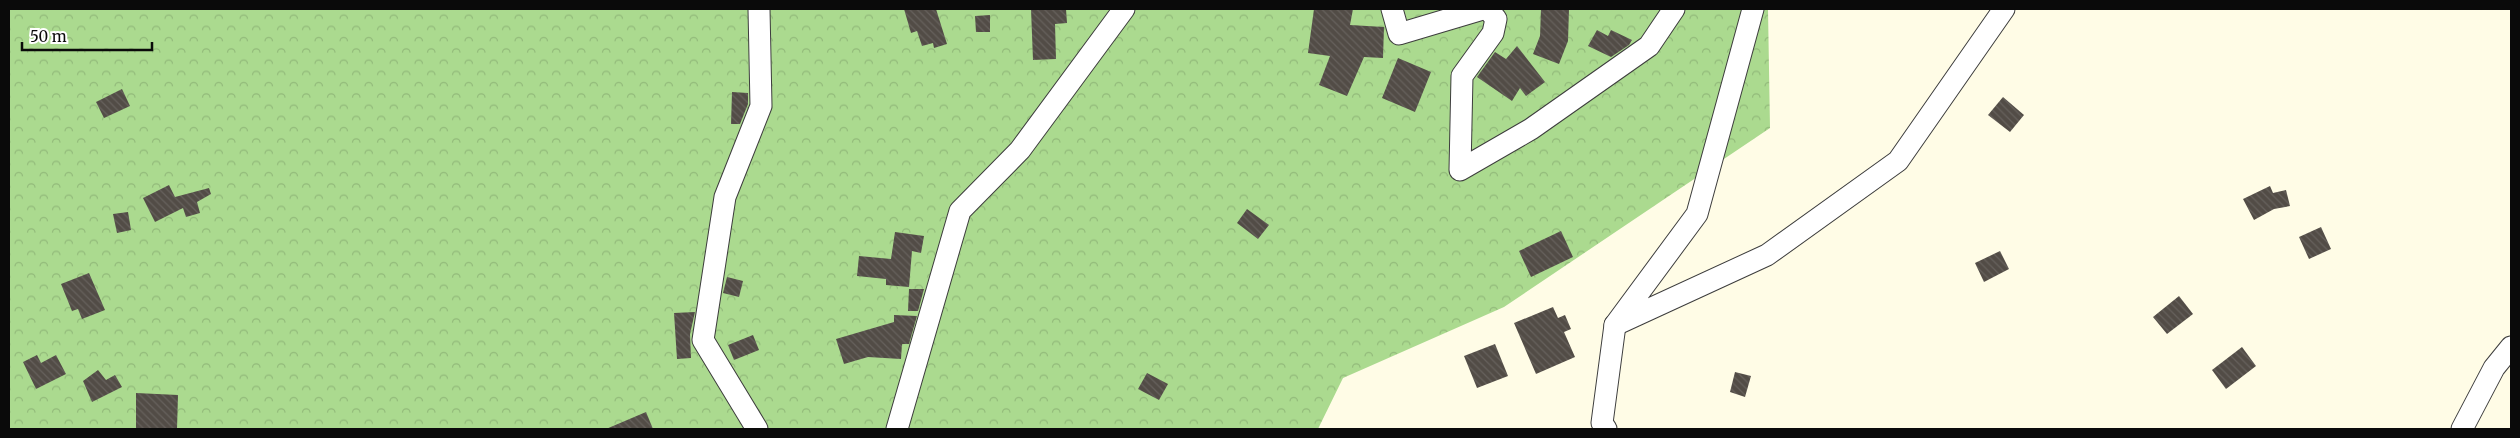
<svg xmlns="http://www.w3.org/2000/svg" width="2520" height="438" font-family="Merriweather,serif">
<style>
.forest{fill:url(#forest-crowns)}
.building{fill:url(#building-back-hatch)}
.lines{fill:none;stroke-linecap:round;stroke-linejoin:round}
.minor-casing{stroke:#3d3d3d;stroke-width:23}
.minor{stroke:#fff;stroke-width:21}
</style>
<defs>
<pattern id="forest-crowns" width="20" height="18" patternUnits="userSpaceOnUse" patternTransform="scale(1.25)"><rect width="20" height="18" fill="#abda8f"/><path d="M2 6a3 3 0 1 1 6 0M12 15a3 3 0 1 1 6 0" fill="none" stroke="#92ba7a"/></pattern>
<pattern id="building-back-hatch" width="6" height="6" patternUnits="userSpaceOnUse" patternTransform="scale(1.25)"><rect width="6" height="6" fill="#524c46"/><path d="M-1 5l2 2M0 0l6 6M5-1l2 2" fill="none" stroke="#66615c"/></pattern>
</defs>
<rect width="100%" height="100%" fill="#fffce6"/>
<path class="forest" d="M 9,9 L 1768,9 L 1770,128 L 1504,307 L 1343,378 L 1318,429 L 9,429 Z"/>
<g class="building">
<path d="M 904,9 L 936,9 L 947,44 L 934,48 L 933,43 L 922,46 L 917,31 L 911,33 Z"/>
<path d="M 1031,9 L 1066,9 L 1067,23 L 1055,24 L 1056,59 L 1033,60 Z"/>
<path d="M 1314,9 L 1353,9 L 1350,25 L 1384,27 L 1383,58 L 1364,57 L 1347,96 L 1319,85 L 1330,56 L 1308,53 Z"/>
<path d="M 1541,9 L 1569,9 L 1568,41 L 1559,64 L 1533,54 L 1540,36 Z"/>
<path d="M 990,15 L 990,32 L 976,32 L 975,16 Z"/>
<path d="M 1597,30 L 1608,36 L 1611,30 L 1632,40 L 1629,45 L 1611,57 L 1588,46 Z"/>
<path d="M 1517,46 L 1545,82 L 1526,96 L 1520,88 L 1512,101 L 1477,77 L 1495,52 L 1506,59 Z"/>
<path d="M 1398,58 L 1431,72 L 1415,112 L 1382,98 Z"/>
<path d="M 122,89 L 130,106 L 104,118 L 96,102 Z"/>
<path d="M 732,92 L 748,93 L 748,104 L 740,124 L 731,124 Z"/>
<path d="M 2003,97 L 2024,115 L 2010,132 L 1988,115 Z"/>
<path d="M 169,185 L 175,197 L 209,188 L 211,194 L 197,202 L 200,213 L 186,217 L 183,208 L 155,222 L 143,198 Z"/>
<path d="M 2270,186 L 2273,193 L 2286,190 L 2290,206 L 2274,209 L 2254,220 L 2243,199 Z"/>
<path d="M 1247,209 L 1269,225 L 1258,239 L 1237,223 Z"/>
<path d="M 128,212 L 131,230 L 117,233 L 113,214 Z"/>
<path d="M 2321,227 L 2331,249 L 2309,259 L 2299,237 Z"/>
<path d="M 1561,231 L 1573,257 L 1531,277 L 1519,251 Z"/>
<path d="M 895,232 L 924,236 L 921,253 L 912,251 L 909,287 L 886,285 L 886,279 L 857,276 L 859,256 L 891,259 Z"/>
<path d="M 2000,251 L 2009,269 L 1984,282 L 1975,263 Z"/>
<path d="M 89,273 L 105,310 L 82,319 L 78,309 L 72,311 L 61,284 Z"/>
<path d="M 727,277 L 743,281 L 739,297 L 723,293 Z"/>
<path d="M 909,289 L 924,289 L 918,311 L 908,311 Z"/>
<path d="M 2179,296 L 2193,314 L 2167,334 L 2153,317 Z"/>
<path d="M 1553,307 L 1558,318 L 1565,315 L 1571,329 L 1564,332 L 1575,357 L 1536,374 L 1514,323 Z"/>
<path d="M 695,312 L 690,334 L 691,358 L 677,359 L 674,313 Z"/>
<path d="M 894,315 L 917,316 L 909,344 L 902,344 L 901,359 L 868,357 L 844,364 L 836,339 L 894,322 Z"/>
<path d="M 753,335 L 759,350 L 734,360 L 728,345 Z"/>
<path d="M 1495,344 L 1508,376 L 1477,388 L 1464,356 Z"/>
<path d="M 2242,347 L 2256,366 L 2226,389 L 2212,370 Z"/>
<path d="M 37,355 L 41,363 L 56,355 L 66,374 L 36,389 L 23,362 Z"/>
<path d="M 98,370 L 106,380 L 115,375 L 122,387 L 92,402 L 83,381 Z"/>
<path d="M 1735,372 L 1751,376 L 1745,397 L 1730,392 Z"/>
<path d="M 1147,373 L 1168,384 L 1159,400 L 1138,389 Z"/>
<path d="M 136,393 L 178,395 L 177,429 L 136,429 Z"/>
<path d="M 646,412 L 653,429 L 606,429 Z"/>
</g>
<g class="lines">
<g class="minor-casing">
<g id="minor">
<path d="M 1392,9 L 1399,34 L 1483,9"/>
<path d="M 1488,9 L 1496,19 L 1493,33 L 1462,76 L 1460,170 L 1531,129 L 1649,46 L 1674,9"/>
<path d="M 1753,9 L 1697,214 L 1615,325 L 1767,255 L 1898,161 L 2004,9"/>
<path d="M 757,429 L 703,340 L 725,197 L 761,106 L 759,9"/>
<path d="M 897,429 L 960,211 L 1020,150 L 1124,9"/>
<path d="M 1606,429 L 1602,423 L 1615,325"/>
<path d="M 2462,429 L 2494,368 L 2511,347"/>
</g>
</g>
<use href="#minor" class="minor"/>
</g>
<rect width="2520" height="438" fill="none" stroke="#0a0a0a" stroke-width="20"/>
<path d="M22 42v8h130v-8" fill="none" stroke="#0a0a0a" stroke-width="2.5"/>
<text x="30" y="42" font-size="15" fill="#0a0a0a" stroke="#ffffff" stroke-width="4" paint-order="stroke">50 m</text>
</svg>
